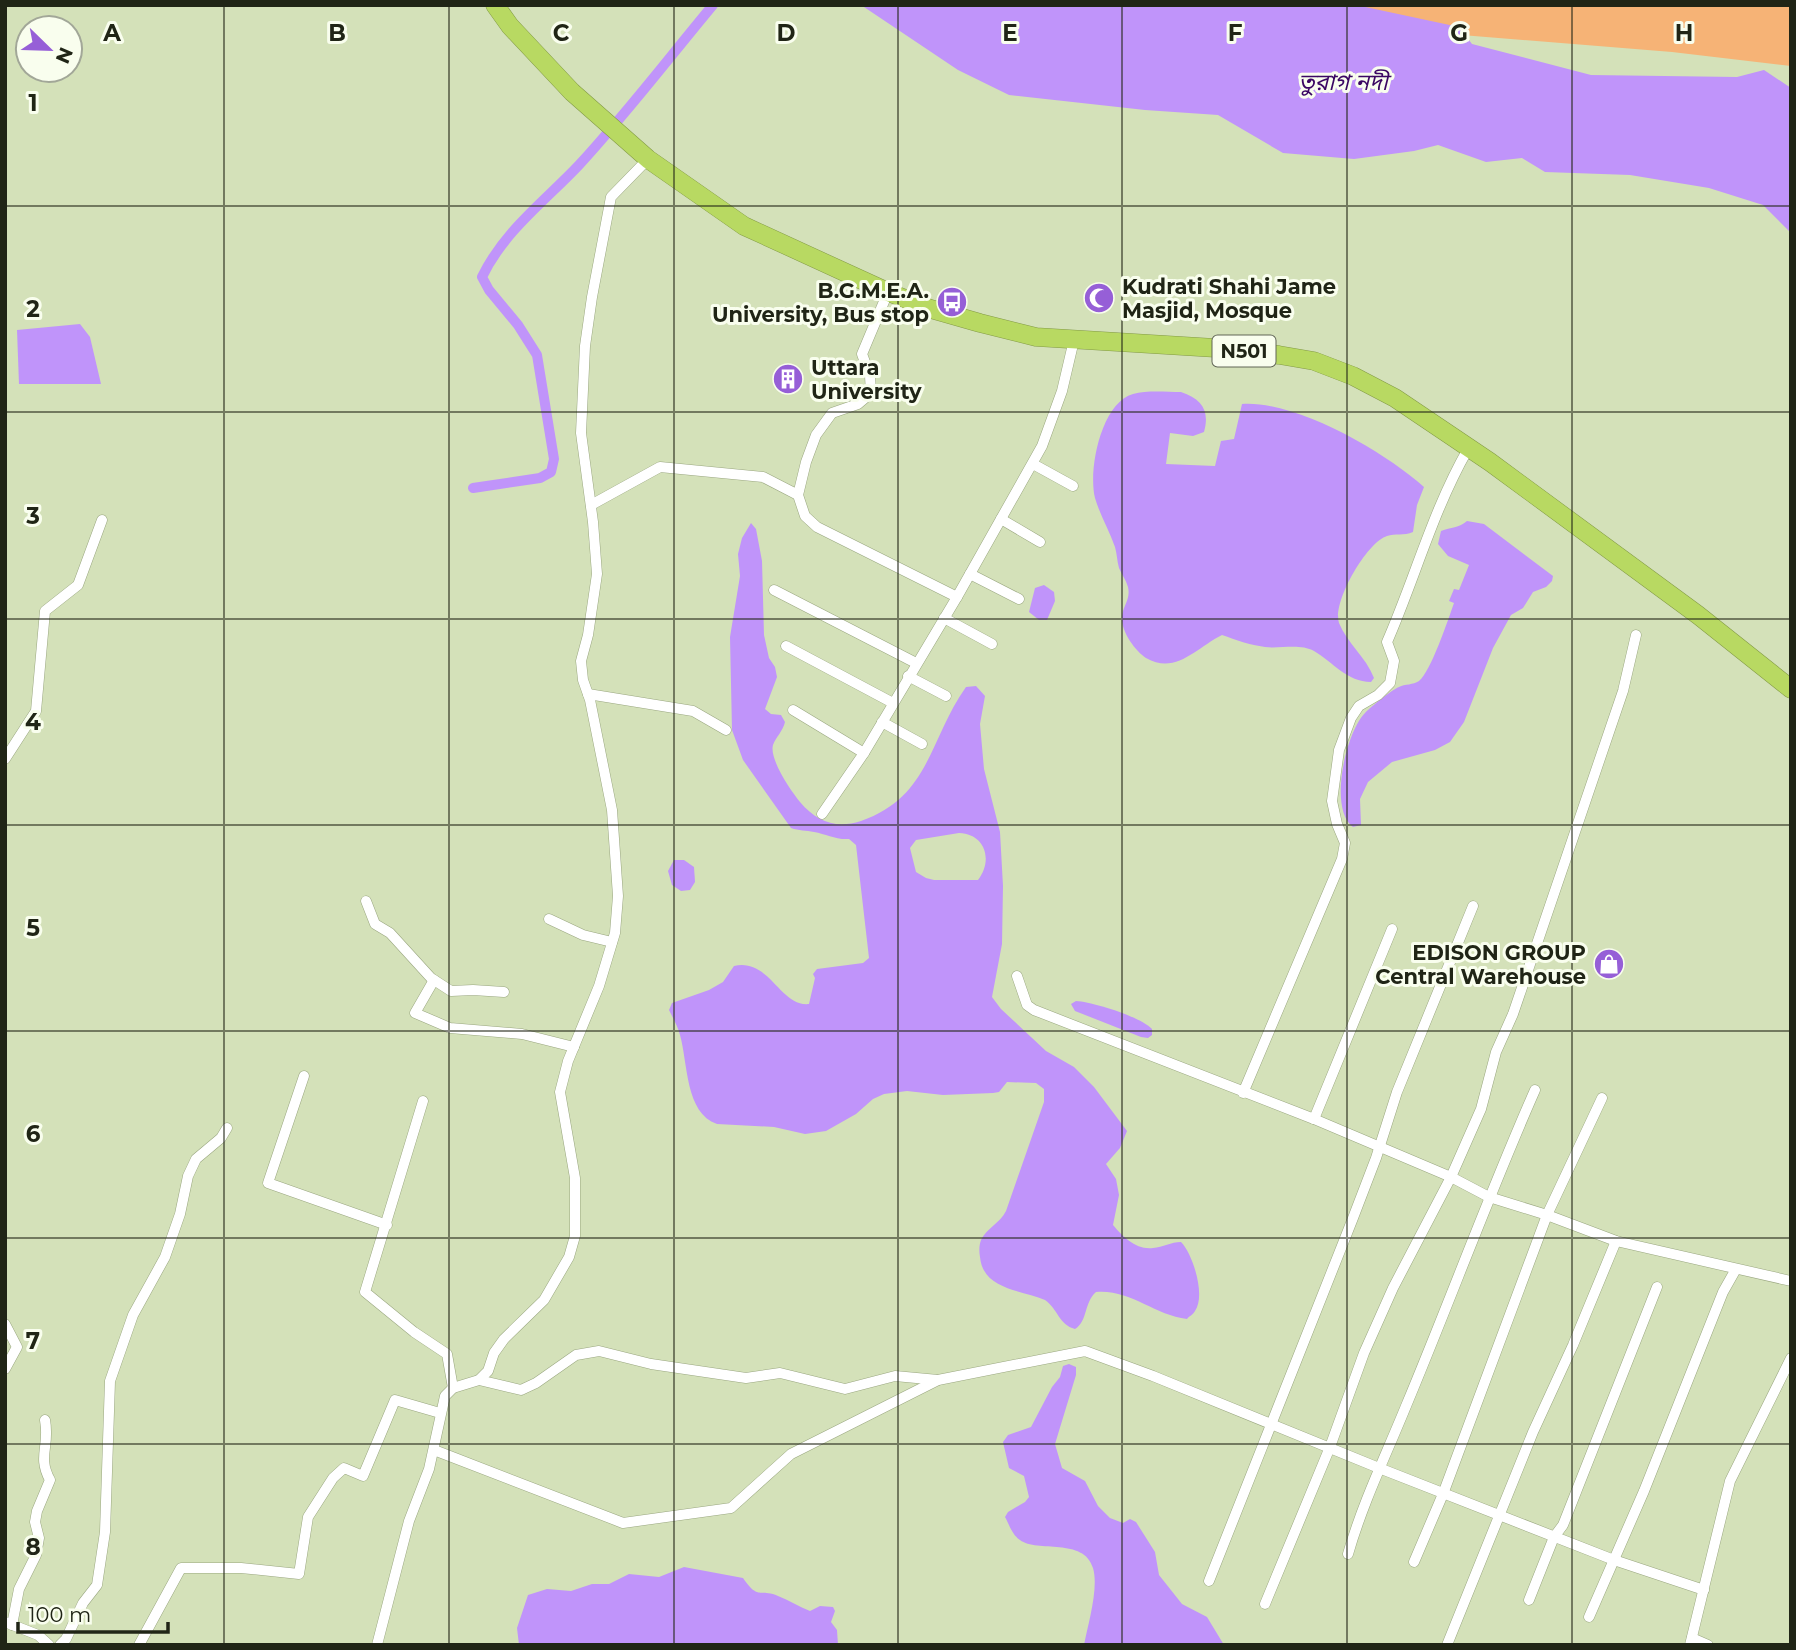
<svg xmlns="http://www.w3.org/2000/svg" width="1796" height="1650" font-family="Montserrat,'Noto Sans Bengali',sans-serif">
<style>
.green{fill:#f6b376}
.water{fill:#c094fa;fill-rule:evenodd}
.lines{fill:none;stroke-linecap:round;stroke-linejoin:round}
.canal{stroke:#c094fa;stroke-width:10}
.street-casing{stroke:#9aa780;stroke-width:11}
.highway-casing{stroke:#839a47;stroke-width:19}
.street{stroke:#fff;stroke-width:10}
.highway{stroke:#b8d962;stroke-width:18}
.grid{fill:none;stroke:#202516;stroke-width:2;stroke-opacity:0.55}
.labels{text-anchor:middle;dominant-baseline:central;stroke-width:6;stroke-linejoin:round;paint-order:stroke}
.shield{fill:#f9feee;stroke:#616657;stroke-width:2}
.shield-label{font-size:19px;font-weight:bold;fill:#202516}
.poi-label{font-size:21px;font-weight:bold;fill:#202516;stroke:#f9feee;text-anchor:start}
.water-label{font-size:23px;font-style:italic;fill:#3a0663;stroke:#f9feee}
.grid-label{font-size:23px;text-anchor:middle;font-weight:bold;fill:#202516;stroke:#f9feee;stroke-width:6;stroke-linejoin:round;paint-order:stroke}
</style>
<rect width="100%" height="100%" fill="#d4e1b9"/>
<path class="green" d="M 1320,5 L 1791,5 L 1791,66 L 1672,52 L 1437,33 Z"/>
<g class="water">
<path d="M 861,5 L 1356,5 L 1459,27 L 1472,44 L 1591,75 L 1737,77 L 1764,70 L 1791,88 L 1791,233 L 1763,205 L 1709,188 L 1630,175 L 1545,172 L 1522,158 L 1486,162 L 1438,145 L 1414,151 L 1354,159 L 1283,153 L 1218,115 L 1145,110 L 1009,95 L 958,70 Z"/>
<path d="M 80,324 L 90,337 L 101,384 L 19,384 L 17,330 Z"/>
<path d="M 1181,392 C 1202,399 1210,411 1204,432 L 1193,436 L 1170,433 L 1166,464 L 1215,466 L 1221,441 L 1234,439 L 1242,404 C 1296,400 1385,452 1424,487 L 1417,505 L 1413,532 C 1404,536 1395,533 1387,536 C 1367,542 1332,602 1339,623 C 1347,643 1366,657 1374,678 L 1371,682 C 1347,682 1333,662 1314,651 C 1300,643 1280,649 1265,647 C 1250,645 1236,640 1222,635 C 1196,648 1176,675 1146,658 C 1135,651 1121,631 1122,618 C 1122,606 1131,600 1128,587 C 1126,580 1122,575 1119,568 C 1117,561 1117,554 1115,547 C 1109,530 1100,515 1095,498 C 1088,470 1101,403 1133,394 C 1147,390 1166,392 1181,392 Z"/>
<path d="M 1467,521 L 1484,524 L 1553,576 L 1552,581 L 1546,587 L 1533,592 L 1523,608 L 1511,615 L 1493,648 L 1464,722 L 1450,742 L 1435,750 L 1392,762 L 1368,782 L 1360,799 L 1361,825 L 1353,827 C 1328,809 1346,732 1365,713 C 1372,706 1390,691 1399,687 C 1405,684 1413,685 1419,681 C 1431,671 1448,620 1454,603 L 1449,601 L 1454,589 L 1459,590 L 1469,565 L 1448,556 L 1438,544 L 1441,531 C 1451,527 1459,528 1467,521 Z"/>
<path d="M 751,523 L 756,529 L 762,561 L 764,635 L 769,658 L 775,667 L 777,677 L 765,709 L 771,714 L 781,715 L 785,722 C 783,731 776,737 773,745 C 769,759 791,791 800,802 C 817,822 836,829 861,821 C 930,797 929,739 966,687 L 976,686 L 985,696 L 980,724 L 984,769 L 1000,832 L 1003,886 L 1002,944 L 992,997 L 1001,1009 L 1046,1051 L 1074,1067 L 1094,1087 L 1127,1131 L 1120,1148 L 1106,1164 L 1116,1179 L 1119,1195 L 1113,1225 C 1123,1237 1136,1250 1153,1248 C 1163,1247 1171,1242 1181,1242 C 1193,1254 1206,1296 1195,1311 C 1193,1315 1189,1316 1187,1319 C 1154,1315 1130,1289 1096,1292 C 1084,1302 1088,1321 1075,1329 C 1059,1325 1058,1309 1045,1300 C 1022,1290 983,1290 980,1257 C 979,1251 979,1246 981,1240 C 987,1228 1000,1223 1006,1211 L 1044,1102 L 1044,1089 L 1036,1083 L 1007,1082 L 999,1092 L 993,1093 L 943,1095 L 907,1091 L 884,1094 L 873,1099 L 856,1114 L 826,1131 L 805,1134 L 774,1127 L 717,1124 C 685,1113 688,1063 680,1035 C 678,1027 673,1018 669,1010 L 672,1003 L 709,990 L 723,982 L 734,966 C 770,958 780,1007 809,1004 L 815,978 L 813,974 L 817,969 L 863,963 L 869,958 L 856,845 L 849,839 C 836,840 826,834 814,832 C 806,830 799,831 791,828 L 743,760 L 732,730 L 730,637 L 740,576 L 738,554 L 742,538 ZM 959,833 C 986,834 993,861 978,880 L 934,880 L 926,878 L 916,872 L 910,848 L 916,840 Z"/>
<path d="M 1044,585 L 1054,592 L 1055,601 L 1047,620 L 1039,620 L 1029,612 L 1035,588 Z"/>
<path d="M 674,860 L 684,860 L 694,867 L 695,882 L 690,890 L 681,891 L 672,885 L 668,871 Z"/>
<path d="M 1076,1001 C 1093,1002 1141,1017 1152,1029 L 1152,1035 L 1148,1038 L 1141,1037 L 1075,1011 L 1071,1004 Z"/>
<path d="M 1069,1364 L 1076,1367 L 1076,1375 L 1055,1444 L 1062,1468 L 1085,1481 L 1098,1506 L 1110,1518 L 1123,1523 L 1130,1519 L 1136,1522 L 1155,1552 L 1159,1575 L 1182,1604 L 1207,1617 L 1224,1645 L 1084,1645 C 1088,1624 1099,1588 1093,1568 C 1084,1537 1037,1553 1020,1540 C 1012,1535 1009,1524 1005,1517 L 1008,1512 L 1025,1502 L 1029,1497 L 1024,1476 L 1009,1468 L 1003,1442 L 1008,1435 L 1031,1427 L 1052,1387 L 1060,1377 L 1063,1366 Z"/>
<path d="M 684,1567 L 743,1578 C 759,1601 759,1588 778,1596 C 789,1600 799,1607 810,1611 L 820,1606 L 833,1607 L 835,1611 L 831,1622 L 837,1630 L 838,1645 L 519,1645 L 517,1628 L 528,1595 L 547,1589 L 571,1591 L 592,1584 L 609,1584 L 629,1574 L 659,1577 Z"/>
</g>
<g class="lines">
<path class="canal" d="M 473,488 L 540,478 L 551,472 L 554,459 L 537,355 L 518,325 L 489,290 L 482,277 C 504,231 545,201 579,165 C 626,114 668,59 713,5"/>
<g class="street-casing">
<g id="street">
<path d="M 1033,464 L 1073,486"/>
<path d="M 798,495 L 805,516 L 817,527 L 957,597"/>
<path d="M 591,505 L 660,467 L 763,477 L 798,495 L 806,462 L 816,435 L 832,413 L 858,404 L 871,393 L 870,376 L 862,354 L 888,292"/>
<path d="M 1001,519 L 1040,542"/>
<path d="M 970,574 L 1019,599"/>
<path d="M 774,590 L 916,663"/>
<path d="M 944,618 L 992,644"/>
<path d="M 786,646 L 893,703"/>
<path d="M 908,676 L 946,696"/>
<path d="M 588,694 L 693,711 L 726,730"/>
<path d="M 793,710 L 864,753"/>
<path d="M 882,722 L 922,744"/>
<path d="M 5,759 L 36,711 L 45,611 L 78,585 L 102,520"/>
<path d="M 822,814 L 864,753 L 957,597 L 1042,446 L 1062,391 L 1074,340"/>
<path d="M 366,901 L 375,924 L 390,933 L 431,978 L 451,991 L 473,990 L 504,992"/>
<path d="M 549,919 L 583,935 L 612,942"/>
<path d="M 1017,976 L 1027,1005 L 1034,1010 L 1314,1119 L 1451,1177 L 1489,1197 L 1547,1215 L 1616,1241 L 1791,1281"/>
<path d="M 434,980 L 415,1013 L 450,1028 L 522,1034 L 574,1047"/>
<path d="M 304,1076 L 268,1183 L 387,1225"/>
<path d="M 1243,1093 L 1342,859 L 1345,843 L 1337,824 L 1332,801 L 1339,750 L 1351,718 L 1359,706 L 1378,695 L 1390,683 L 1394,661 L 1387,642 C 1415,578 1433,510 1468,449"/>
<path d="M 423,1101 L 365,1292 L 414,1332 L 447,1354 L 453,1388"/>
<path d="M 1314,1119 L 1392,929"/>
<path d="M 5,1324 L 17,1347 L 5,1369"/>
<path d="M 479,1380 L 521,1390 L 536,1383 L 576,1355 L 599,1351 L 651,1364 L 746,1378 L 780,1373 L 845,1389 L 895,1376 L 938,1380"/>
<path d="M 434,1450 L 623,1523 L 731,1508 L 791,1454 L 938,1380 L 1085,1351 L 1153,1376 L 1379,1468 L 1614,1560 L 1704,1590"/>
<path d="M 1348,1554 C 1363,1502 1386,1455 1406,1406 C 1450,1301 1489,1194 1535,1090"/>
<path d="M 1414,1562 L 1443,1494 L 1547,1215 L 1602,1098"/>
<path d="M 1209,1581 L 1353,1218 L 1376,1158 L 1397,1092 L 1473,906"/>
<path d="M 1529,1600 L 1554,1537 L 1563,1525 L 1657,1287"/>
<path d="M 1265,1604 L 1330,1447 L 1364,1353 L 1393,1288 L 1451,1177 L 1481,1109 L 1496,1052 L 1513,1014 L 1623,691 L 1636,635"/>
<path d="M 1589,1617 L 1644,1491 L 1723,1292 L 1736,1269"/>
<path d="M 5,1622 L 38,1635 L 49,1645"/>
<path d="M 12,1625 L 19,1589 L 36,1555 L 39,1538 L 35,1522 L 37,1511 L 50,1480 C 37,1456 50,1447 45,1420"/>
<path d="M 1692,1638 L 1708,1645"/>
<path d="M 60,1645 L 66,1639 L 83,1603 L 97,1585 L 105,1532 L 110,1381 L 133,1315 L 165,1257 L 180,1214 L 188,1176 L 196,1159 L 221,1138 L 227,1128"/>
<path d="M 139,1645 L 181,1568 L 241,1568 L 299,1574 L 308,1517 L 333,1478 L 344,1468 L 363,1476 L 395,1400 L 440,1413"/>
<path d="M 377,1645 L 409,1521 L 429,1469 L 445,1396 L 453,1388 L 479,1380 L 488,1371 L 494,1353 L 504,1339 L 544,1300 L 569,1257 L 575,1236 L 575,1178 L 560,1092 L 568,1061 L 599,986 L 615,933 L 618,896 L 612,810 L 590,700 L 583,680 L 581,661 L 588,635 L 597,574 L 593,522 L 581,433 L 585,346 L 592,297 L 611,197 L 648,159"/>
<path d="M 1447,1645 L 1533,1432 L 1573,1345 L 1616,1241"/>
<path d="M 1690,1645 L 1730,1481 L 1791,1358"/>
</g>
</g>
<g class="highway-casing">
<path id="highway" d="M 495,5 L 510,26 L 572,92 L 648,159 L 744,226 L 888,292 L 931,309 L 980,323 L 1036,337 L 1232,349 L 1279,355 L 1314,361 L 1353,376 L 1395,398 L 1490,462 L 1698,615 L 1791,689"/>
</g>
<use href="#street" class="street"/>
<use href="#highway" class="highway"/>
</g>
<path class="grid" d="M 224,5 L 224,1645M 449,5 L 449,1645M 674,5 L 674,1645M 898,5 L 898,1645M 1122,5 L 1122,1645M 1347,5 L 1347,1645M 1572,5 L 1572,1645M 5,206 L 1791,206M 5,412 L 1791,412M 5,619 L 1791,619M 5,825 L 1791,825M 5,1031 L 1791,1031M 5,1238 L 1791,1238M 5,1444 L 1791,1444"/>
<defs>
<g id="mosque-disc" transform="scale(1.575)"><circle r="9.5" fill="#965fd7" stroke="#f9feee"/><path d="M3.5-4.9A6 6 0 1 0 3.5 4.9A5 5 0 1 1 3.5-4.9Z" fill="#fff"/></g>
<g id="bus-disc" transform="scale(1.575)"><circle r="9.5" fill="#965fd7" stroke="#f9feee"/><path d="M-5-6H5V4H4V6H2V4H-2V6H-4V4H-5ZM-3.5-4V0h7V-4ZM-3.5 1.2v1.5H-2V1.2ZM2 1.2v1.5H3.5V1.2Z" fill="#fff"/></g>
<g id="building-disc" transform="scale(1.575)"><circle r="9.5" fill="#965fd7" stroke="#f9feee"/><path d="M-4-6H4V6H1V3H-1V6H-4ZM-2.5-4.3h1.7v1.8h-1.7ZM.8-4.3h1.7v1.8H.8ZM-2.5-1h1.7V.8h-1.7ZM.8-1h1.7V.8H.8Z" fill="#fff"/></g>
<g id="shop-disc" transform="scale(1.575)"><circle r="9.5" fill="#965fd7" stroke="#f9feee"/><path d="M-5-2.5h2.3a2.7 3.5 0 0 1 5.4 0H5L5.5 6h-11ZM-1.5-2.5h3a1.5 2.3 0 0 0-3 0Z" fill="#fff"/></g>
</defs>
<g fill-rule="evenodd">
<use href="#mosque-disc" x="1099" y="298"/>
<use href="#bus-disc" x="952" y="302"/>
<use href="#building-disc" x="788" y="379"/>
<use href="#shop-disc" x="1609" y="964"/>
</g>
<g class="labels">
<rect class="shield" x="1212.5" y="335.5" width="63" height="31" rx="5"/>
<g class="shield-label">
<text x="1244" y="351">N501</text>
</g>
<g class="poi-label">
<text x="1122" y="286">Kudrati Shahi Jame<tspan x="1122" dy="24">Masjid, Mosque</tspan></text>
<text x="929" y="290" text-anchor="end">B.G.M.E.A.<tspan x="929" dy="24">University, Bus stop</tspan></text>
<text x="811" y="367">Uttara<tspan x="811" dy="24">University</tspan></text>
<text x="1586" y="952" text-anchor="end">EDISON GROUP<tspan x="1586" dy="24">Central Warehouse</tspan></text>
</g>
<g class="water-label">
<text x="1343" y="82">তুরাগ নদী</text>
</g>
</g>
<g class="grid-label">
<text x="112" y="41">A</text>
<text x="337" y="41">B</text>
<text x="561" y="41">C</text>
<text x="786" y="41">D</text>
<text x="1010" y="41">E</text>
<text x="1235" y="41">F</text>
<text x="1459" y="41">G</text>
<text x="1684" y="41">H</text>
<text x="33" y="111">1</text>
<text x="33" y="317">2</text>
<text x="33" y="524">3</text>
<text x="33" y="730">4</text>
<text x="33" y="936">5</text>
<text x="33" y="1142">6</text>
<text x="33" y="1349">7</text>
<text x="33" y="1555">8</text>
</g>
<rect width="1796" height="1650" fill="none" stroke="#202516" stroke-width="14"/>
<g transform="translate(49 49) rotate(113)"><circle r="33" fill="#f9feee" stroke="#a2a798" stroke-width="2"/>
<path d="M0-5L12 26L0 18L-12 26Z" fill="#965fd7"/>
<text y="-10" font-size="19" font-weight="bold" text-anchor="middle" fill="#202516">N</text>
</g>
<path d="M18 1622v10h150v-10" fill="none" stroke="#202516" stroke-width="3.5"/>
<text x="28" y="1622" font-size="21" fill="#202516" stroke="#f9feee" stroke-width="5" paint-order="stroke">100 m</text>
</svg>
